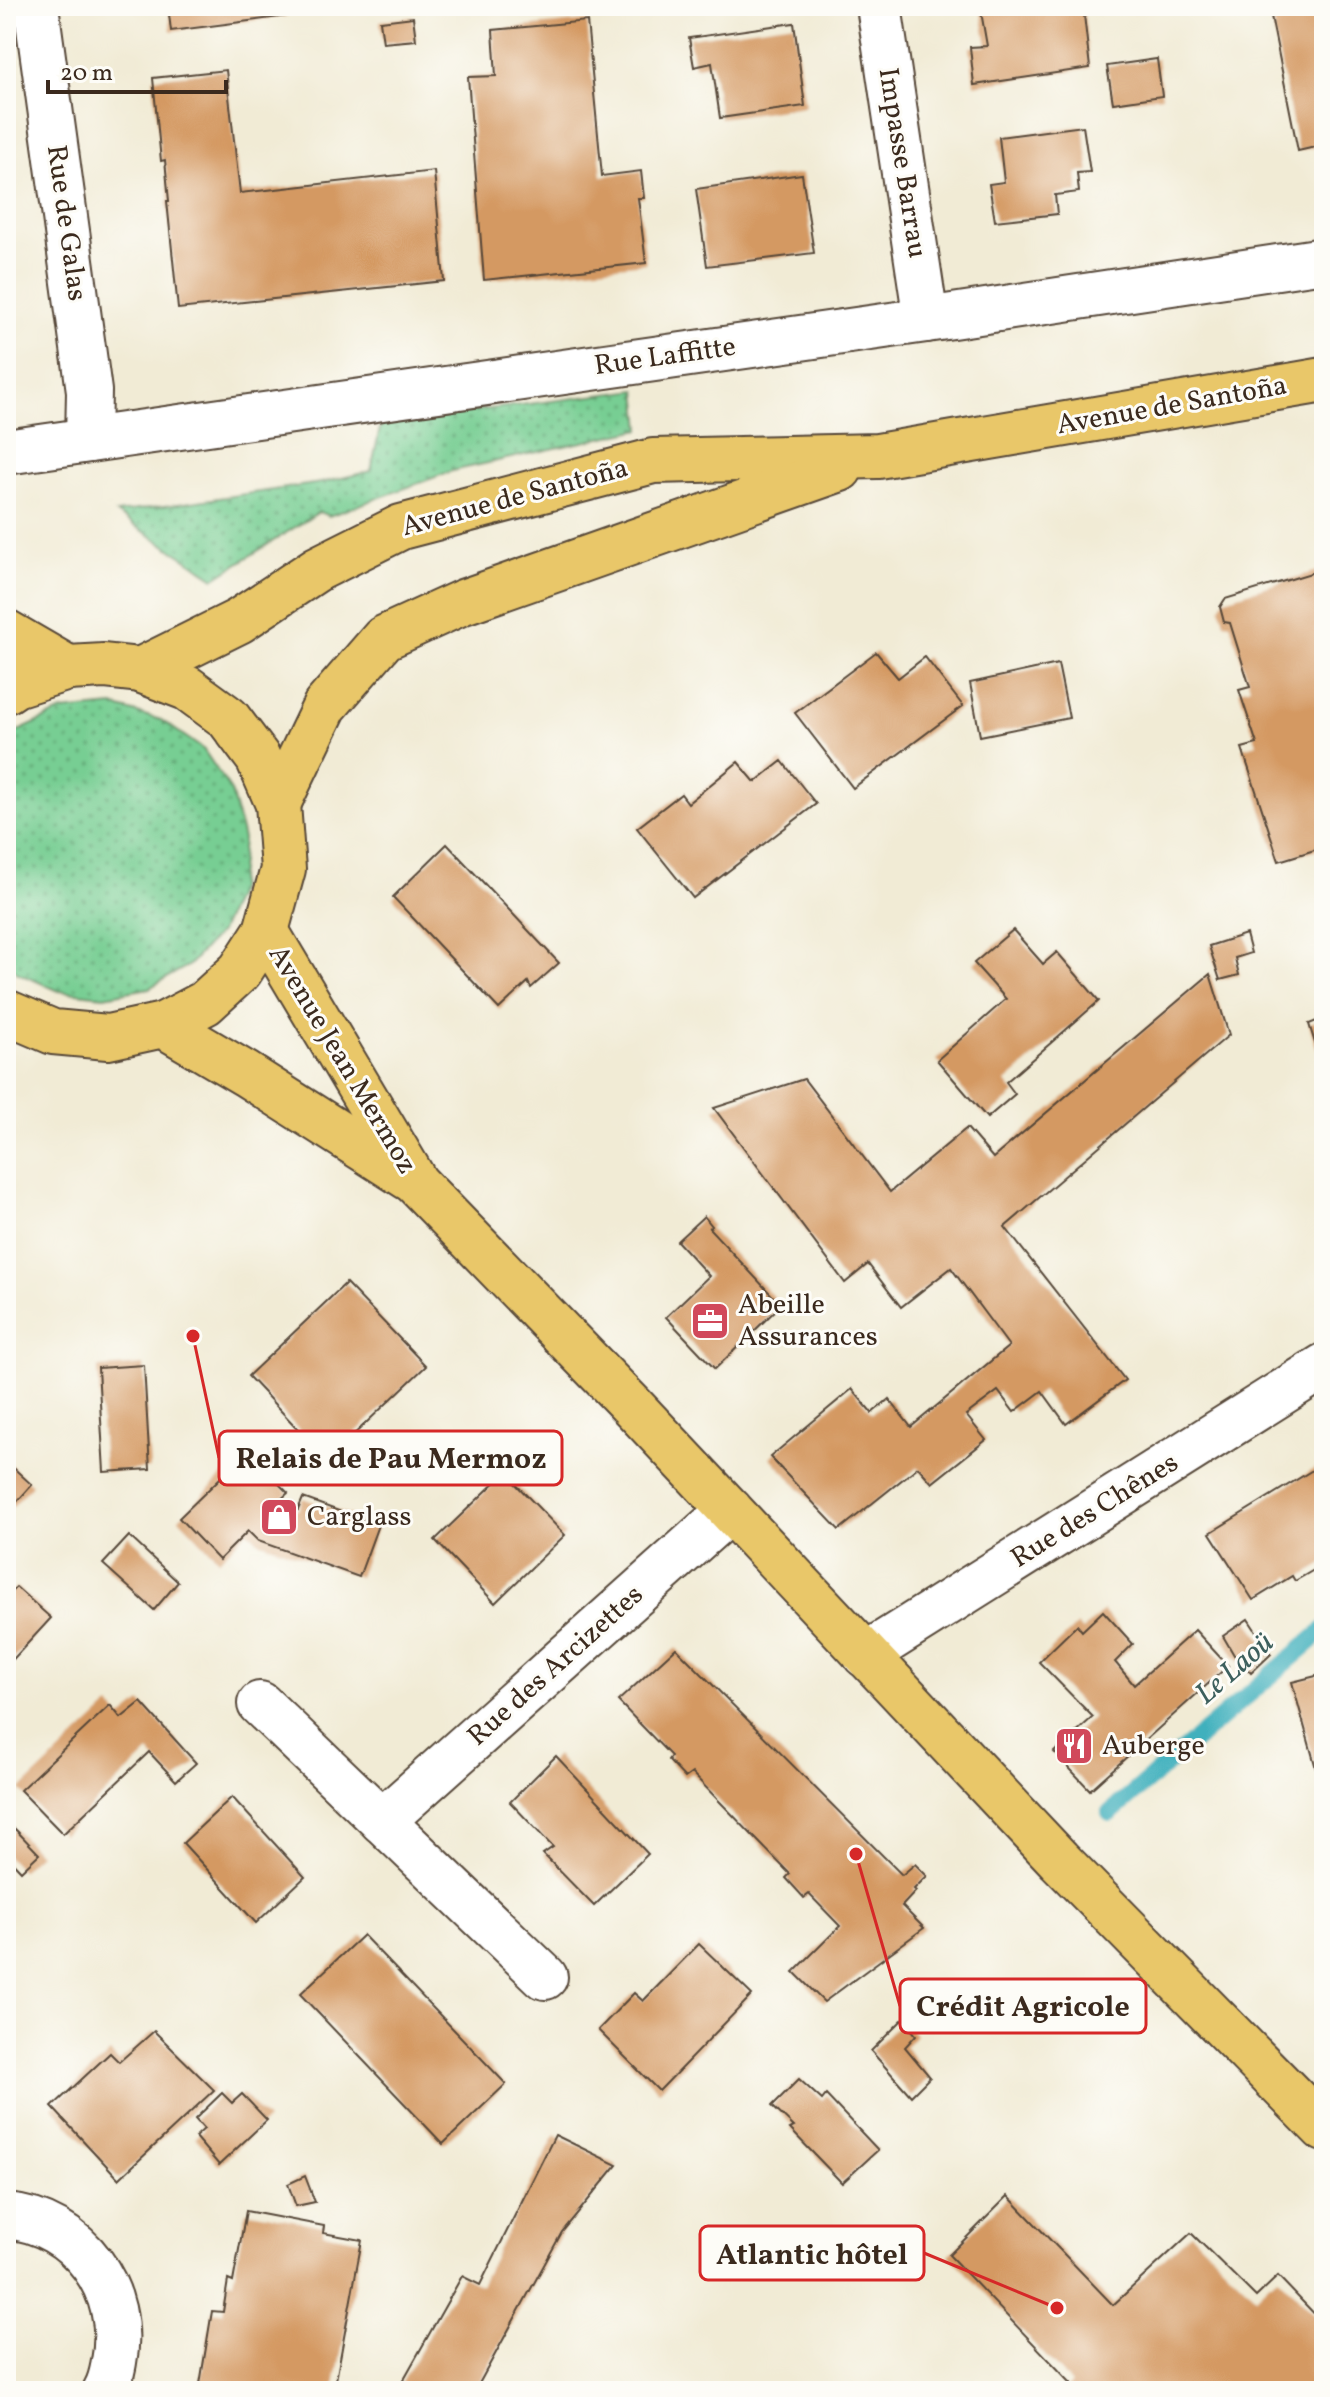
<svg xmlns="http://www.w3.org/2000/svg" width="1330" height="2397" font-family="Vollkorn,serif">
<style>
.grass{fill:url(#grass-dots);stroke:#597c58;stroke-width:2}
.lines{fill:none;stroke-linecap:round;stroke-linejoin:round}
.stream{stroke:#41b0bd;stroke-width:18}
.building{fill:#d49962}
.minor-casing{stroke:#564739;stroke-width:48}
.major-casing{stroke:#564739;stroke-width:48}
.minor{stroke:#fff;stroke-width:44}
.major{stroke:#e9c769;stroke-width:44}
.labels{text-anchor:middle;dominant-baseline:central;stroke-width:6;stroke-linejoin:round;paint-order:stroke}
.street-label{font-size:28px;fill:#3b2a1e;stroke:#fdfcf7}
.poi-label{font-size:28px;fill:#3b2a1e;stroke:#fdfcf7;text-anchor:start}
.water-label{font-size:30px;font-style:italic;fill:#3d605e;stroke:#fdfcf7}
.leader{fill:none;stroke:#d62828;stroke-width:3}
.callout-dot{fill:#d62828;stroke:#fdfcf7;stroke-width:3}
.callout{fill:#fdfcf7;stroke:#d62828;stroke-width:3}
.callout-label{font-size:30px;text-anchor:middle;font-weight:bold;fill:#3b2a1e}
</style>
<defs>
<pattern id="grass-dots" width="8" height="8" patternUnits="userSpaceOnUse" patternTransform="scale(2)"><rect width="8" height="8" fill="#77ce93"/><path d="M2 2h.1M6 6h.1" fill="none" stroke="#63a777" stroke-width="1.8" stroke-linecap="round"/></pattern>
</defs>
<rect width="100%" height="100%" fill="#fdfcf7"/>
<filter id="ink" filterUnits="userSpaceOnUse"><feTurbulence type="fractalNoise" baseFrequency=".0125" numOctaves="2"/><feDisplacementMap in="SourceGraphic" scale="16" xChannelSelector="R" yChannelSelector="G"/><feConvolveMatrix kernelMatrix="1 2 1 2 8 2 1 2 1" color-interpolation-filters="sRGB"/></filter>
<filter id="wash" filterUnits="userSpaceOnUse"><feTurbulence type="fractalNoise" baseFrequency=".006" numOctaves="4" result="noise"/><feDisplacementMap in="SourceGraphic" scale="32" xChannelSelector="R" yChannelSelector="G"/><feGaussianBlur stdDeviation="1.8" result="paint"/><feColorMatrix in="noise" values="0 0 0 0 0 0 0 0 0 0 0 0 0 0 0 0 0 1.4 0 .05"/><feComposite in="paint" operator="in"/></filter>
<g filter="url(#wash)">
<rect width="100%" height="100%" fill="#f1ebd5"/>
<g class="grass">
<path d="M 637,390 L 641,429 L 452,471 L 329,516 L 319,512 L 215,578 L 116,513 L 321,483 L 371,471 L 381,423 Z"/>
<path d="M 113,706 L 161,720 L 203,749 L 231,791 L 243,839 L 238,890 L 220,932 L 189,965 L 149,988 L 104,996 L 59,991 L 18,973 L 6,962 L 6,742 L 16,732 L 62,711 Z"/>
</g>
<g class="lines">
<path class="stream" d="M 1110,1813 L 1324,1630"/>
</g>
<g id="blocks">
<g class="building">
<path d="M 168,6 L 287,6 L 288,16 L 171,31 Z"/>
<path d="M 980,6 L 1083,6 L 1090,68 L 974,85 L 970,47 L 987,46 Z"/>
<path d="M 1269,6 L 1324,6 L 1324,145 L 1298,151 Z"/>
<path d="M 413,17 L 416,40 L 383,43 L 380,21 Z"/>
<path d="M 587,21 L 602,176 L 641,171 L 644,198 L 638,198 L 646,263 L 484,280 L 468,77 L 496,76 L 493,30 Z"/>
<path d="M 794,23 L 805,106 L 720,118 L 712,63 L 694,67 L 689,38 Z"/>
<path d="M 1157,59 L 1162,96 L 1113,103 L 1107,66 Z"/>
<path d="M 226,70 L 240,193 L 434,171 L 444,281 L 178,309 L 167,201 L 169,201 L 165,160 L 161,161 L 153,78 Z"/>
<path d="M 1083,126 L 1090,172 L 1077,173 L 1079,192 L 1055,195 L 1057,214 L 995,221 L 989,184 L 1004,182 L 999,137 Z"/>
<path d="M 802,174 L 814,253 L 707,266 L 696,189 Z"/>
<path d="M 1324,569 L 1324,856 L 1321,848 L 1279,861 L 1242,748 L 1257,744 L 1239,690 L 1250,687 L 1230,623 L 1224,622 L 1220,607 L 1225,599 Z"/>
<path d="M 876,652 L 898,678 L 925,657 L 963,706 L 853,788 L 795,713 Z"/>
<path d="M 1058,664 L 1069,718 L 980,736 L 970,683 Z"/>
<path d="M 782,761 L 816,804 L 693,898 L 637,828 L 681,794 L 688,803 L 738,762 L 755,782 Z"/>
<path d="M 447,844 L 559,963 L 531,988 L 528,982 L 499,1009 L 393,897 Z"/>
<path d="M 1013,930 L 1043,964 L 1057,952 L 1099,1001 L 1006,1082 L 1015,1094 L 987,1118 L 937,1060 L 1006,999 L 974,963 Z"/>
<path d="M 1246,934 L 1251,953 L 1235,958 L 1239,975 L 1220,980 L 1209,946 Z"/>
<path d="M 1210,974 L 1229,1035 L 1005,1227 L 1125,1380 L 1066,1424 L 1042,1391 L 1014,1412 L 998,1391 L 966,1415 L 986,1440 L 932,1483 L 918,1467 L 839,1530 L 770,1457 L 852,1389 L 872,1413 L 889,1399 L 911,1427 L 1009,1346 L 951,1268 L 901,1307 L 868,1264 L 845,1283 L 714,1108 L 804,1079 L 890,1192 L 967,1128 L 993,1158 Z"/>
<path d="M 1324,1018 L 1324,1068 L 1323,1068 L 1309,1024 Z"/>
<path d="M 704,1216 L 712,1226 L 709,1228 L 781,1305 L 715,1369 L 666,1317 L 709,1276 L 677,1241 Z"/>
<path d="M 346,1283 L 426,1366 L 327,1460 L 248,1376 Z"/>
<path d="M 144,1365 L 150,1469 L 104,1472 L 98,1368 Z"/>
<path d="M 247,1452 L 288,1493 L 280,1500 L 286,1506 L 298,1510 L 303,1498 L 378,1525 L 359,1577 L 258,1541 L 248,1531 L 219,1560 L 179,1518 Z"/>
<path d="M 6,1461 L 32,1485 L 6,1514 Z"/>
<path d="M 1324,1463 L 1324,1564 L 1295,1581 L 1292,1576 L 1253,1600 L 1210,1533 Z"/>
<path d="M 505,1473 L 565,1535 L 495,1603 L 435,1540 Z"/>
<path d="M 129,1536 L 178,1582 L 154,1610 L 103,1564 Z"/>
<path d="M 16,1587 L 51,1618 L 6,1667 L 6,1597 Z"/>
<path d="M 1103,1611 L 1133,1644 L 1115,1662 L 1134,1685 L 1195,1630 L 1228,1666 L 1090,1790 L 1054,1752 L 1093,1717 L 1039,1662 L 1077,1625 L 1082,1631 Z"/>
<path d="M 1248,1619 L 1271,1654 L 1251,1673 L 1234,1655 L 1223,1636 Z"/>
<path d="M 676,1648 L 902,1875 L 915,1864 L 927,1876 L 914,1889 L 916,1891 L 902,1906 L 924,1928 L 824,2002 L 794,1972 L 840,1926 L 809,1894 L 804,1898 L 786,1878 L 790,1874 L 692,1773 L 685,1778 L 668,1760 L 671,1756 L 618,1701 Z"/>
<path d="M 1324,1674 L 1324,1778 L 1319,1779 L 1292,1682 Z"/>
<path d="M 141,1702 L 196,1763 L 176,1781 L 149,1752 L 63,1834 L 20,1790 L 110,1705 L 121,1718 Z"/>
<path d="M 556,1756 L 648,1854 L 594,1906 L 543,1854 L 553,1847 L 510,1802 Z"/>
<path d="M 232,1797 L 305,1877 L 256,1923 L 183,1843 Z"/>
<path d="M 15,1829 L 39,1854 L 21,1871 L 6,1855 L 6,1836 Z"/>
<path d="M 363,1935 L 506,2084 L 443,2144 L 300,1994 Z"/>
<path d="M 699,1944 L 752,1995 L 659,2091 L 598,2030 L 634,1993 L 643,2001 Z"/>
<path d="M 903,2019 L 916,2035 L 905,2047 L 930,2077 L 911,2096 L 871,2051 Z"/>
<path d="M 154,2031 L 214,2090 L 119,2179 L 52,2107 L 110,2053 L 119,2062 Z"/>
<path d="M 799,2079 L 822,2100 L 826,2095 L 878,2150 L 842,2183 L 790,2129 L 794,2127 L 772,2106 Z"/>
<path d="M 222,2093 L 232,2103 L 242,2094 L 267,2120 L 219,2165 L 195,2137 L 204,2129 L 195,2119 Z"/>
<path d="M 555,2135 L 617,2165 L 562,2232 L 475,2391 L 397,2391 L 462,2276 L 480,2285 Z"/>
<path d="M 305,2176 L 315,2202 L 296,2206 L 288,2184 Z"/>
<path d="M 1008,2196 L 1113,2305 L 1191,2233 L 1256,2297 L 1278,2276 L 1324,2324 L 1324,2391 L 1063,2391 L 1071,2383 L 949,2255 Z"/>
<path d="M 246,2211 L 324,2226 L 323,2233 L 362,2240 L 334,2391 L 207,2391 L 208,2386 L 200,2384 L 212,2311 L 223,2312 L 228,2280 L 233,2282 Z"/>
</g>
</g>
</g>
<g filter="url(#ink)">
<use href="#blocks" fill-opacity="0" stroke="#564739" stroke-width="2"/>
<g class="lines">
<g class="minor-casing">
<g id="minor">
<path d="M 36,6 L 89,391 L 88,440"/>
<path d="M 879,6 L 926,320"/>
<path d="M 6,452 L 926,320 L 1324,260"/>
<path d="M 865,1655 L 1324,1366"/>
<path d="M 260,1704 L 545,1977"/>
<path d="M 382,1821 L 730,1510"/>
<path d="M 6,2216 C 79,2222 128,2291 114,2362 C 112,2372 111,2381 105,2391"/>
</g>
</g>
<g class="major-casing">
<g id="major">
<path d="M 6,632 L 68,668"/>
<path d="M 140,670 L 239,621 L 317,569 L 401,527 L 653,461 L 878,456 L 1324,380"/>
<path d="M 6,691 L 15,685 L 68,668 L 104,666 L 140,670 L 187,688 L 228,718 L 258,758 L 278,804 L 283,869 L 266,931 L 240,971 L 205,1003 L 163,1025 L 108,1037 L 53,1032 L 6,1012"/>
<path d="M 278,804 L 325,706 L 384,638 L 463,602 L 840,469"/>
<path d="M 266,931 L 416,1183 L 635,1409 L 1059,1860 L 1324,2129"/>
<path d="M 163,1025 L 246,1074 L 409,1178"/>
</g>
</g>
<use href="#minor" class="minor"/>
<use href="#major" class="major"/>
</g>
</g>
<defs>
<g id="office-square" transform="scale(2)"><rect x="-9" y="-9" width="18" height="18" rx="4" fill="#d1495b" stroke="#fdfcf7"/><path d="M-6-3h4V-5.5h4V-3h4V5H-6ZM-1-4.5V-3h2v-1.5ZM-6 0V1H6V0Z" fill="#fff"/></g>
<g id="shop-square" transform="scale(2)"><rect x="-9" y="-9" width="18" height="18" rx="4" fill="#d1495b" stroke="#fdfcf7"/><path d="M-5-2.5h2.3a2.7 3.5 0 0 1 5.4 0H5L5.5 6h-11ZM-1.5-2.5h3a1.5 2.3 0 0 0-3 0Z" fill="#fff"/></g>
<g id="restaurant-square" transform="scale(2)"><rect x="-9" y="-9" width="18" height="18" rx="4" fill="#d1495b" stroke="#fdfcf7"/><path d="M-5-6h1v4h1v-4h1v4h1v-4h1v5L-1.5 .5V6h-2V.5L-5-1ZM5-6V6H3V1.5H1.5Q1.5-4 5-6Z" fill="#fff"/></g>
</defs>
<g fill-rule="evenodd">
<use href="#office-square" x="710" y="1321"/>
<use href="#shop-square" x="279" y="1517"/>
<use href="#restaurant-square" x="1074" y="1746"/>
</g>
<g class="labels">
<g class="street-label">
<text transform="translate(902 163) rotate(81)">Impasse Barrau</text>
<text transform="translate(66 223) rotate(82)">Rue de Galas</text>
<text transform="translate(665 357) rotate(-8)">Rue Laffitte</text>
<text transform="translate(1172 406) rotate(-10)">Avenue de Santoña</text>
<text transform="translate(515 498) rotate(-15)">Avenue de Santoña</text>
<text transform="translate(342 1060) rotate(59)">Avenue Jean Mermoz</text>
<text transform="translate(1095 1511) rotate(-32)">Rue des Chênes</text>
<text transform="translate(556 1666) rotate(-42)">Rue des Arcizettes</text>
</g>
<g class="poi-label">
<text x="738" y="1305">Abeille<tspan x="738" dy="32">Assurances</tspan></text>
<text x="307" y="1517">Carglass</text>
<text x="1102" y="1746">Auberge</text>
</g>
<g class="water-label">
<text transform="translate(1235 1669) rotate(-41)">Le Laoü</text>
</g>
</g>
<path class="leader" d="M193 1336L219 1458M856 1854L900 2006M1057 2308L924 2253"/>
<g class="callout-dot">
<circle cx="193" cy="1336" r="8"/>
<circle cx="856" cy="1854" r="8"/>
<circle cx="1057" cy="2308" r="8"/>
</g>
<g class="callout">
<rect x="219" y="1431" width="343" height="54" rx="8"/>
<rect x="900" y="1979" width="246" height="54" rx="8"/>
<rect x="700" y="2226" width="224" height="54" rx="8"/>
</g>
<g class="callout-label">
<text x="391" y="1468">Relais de Pau Mermoz</text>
<text x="1023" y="2016">Crédit Agricole</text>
<text x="812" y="2264">Atlantic hôtel</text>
</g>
<rect width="1330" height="2397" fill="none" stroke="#fdfcf7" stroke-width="32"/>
<path d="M48 80v12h178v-12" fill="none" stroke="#3b2a1e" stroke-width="4"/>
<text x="60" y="80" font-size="24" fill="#3b2a1e" stroke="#fdfcf7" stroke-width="6" paint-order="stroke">20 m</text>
</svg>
